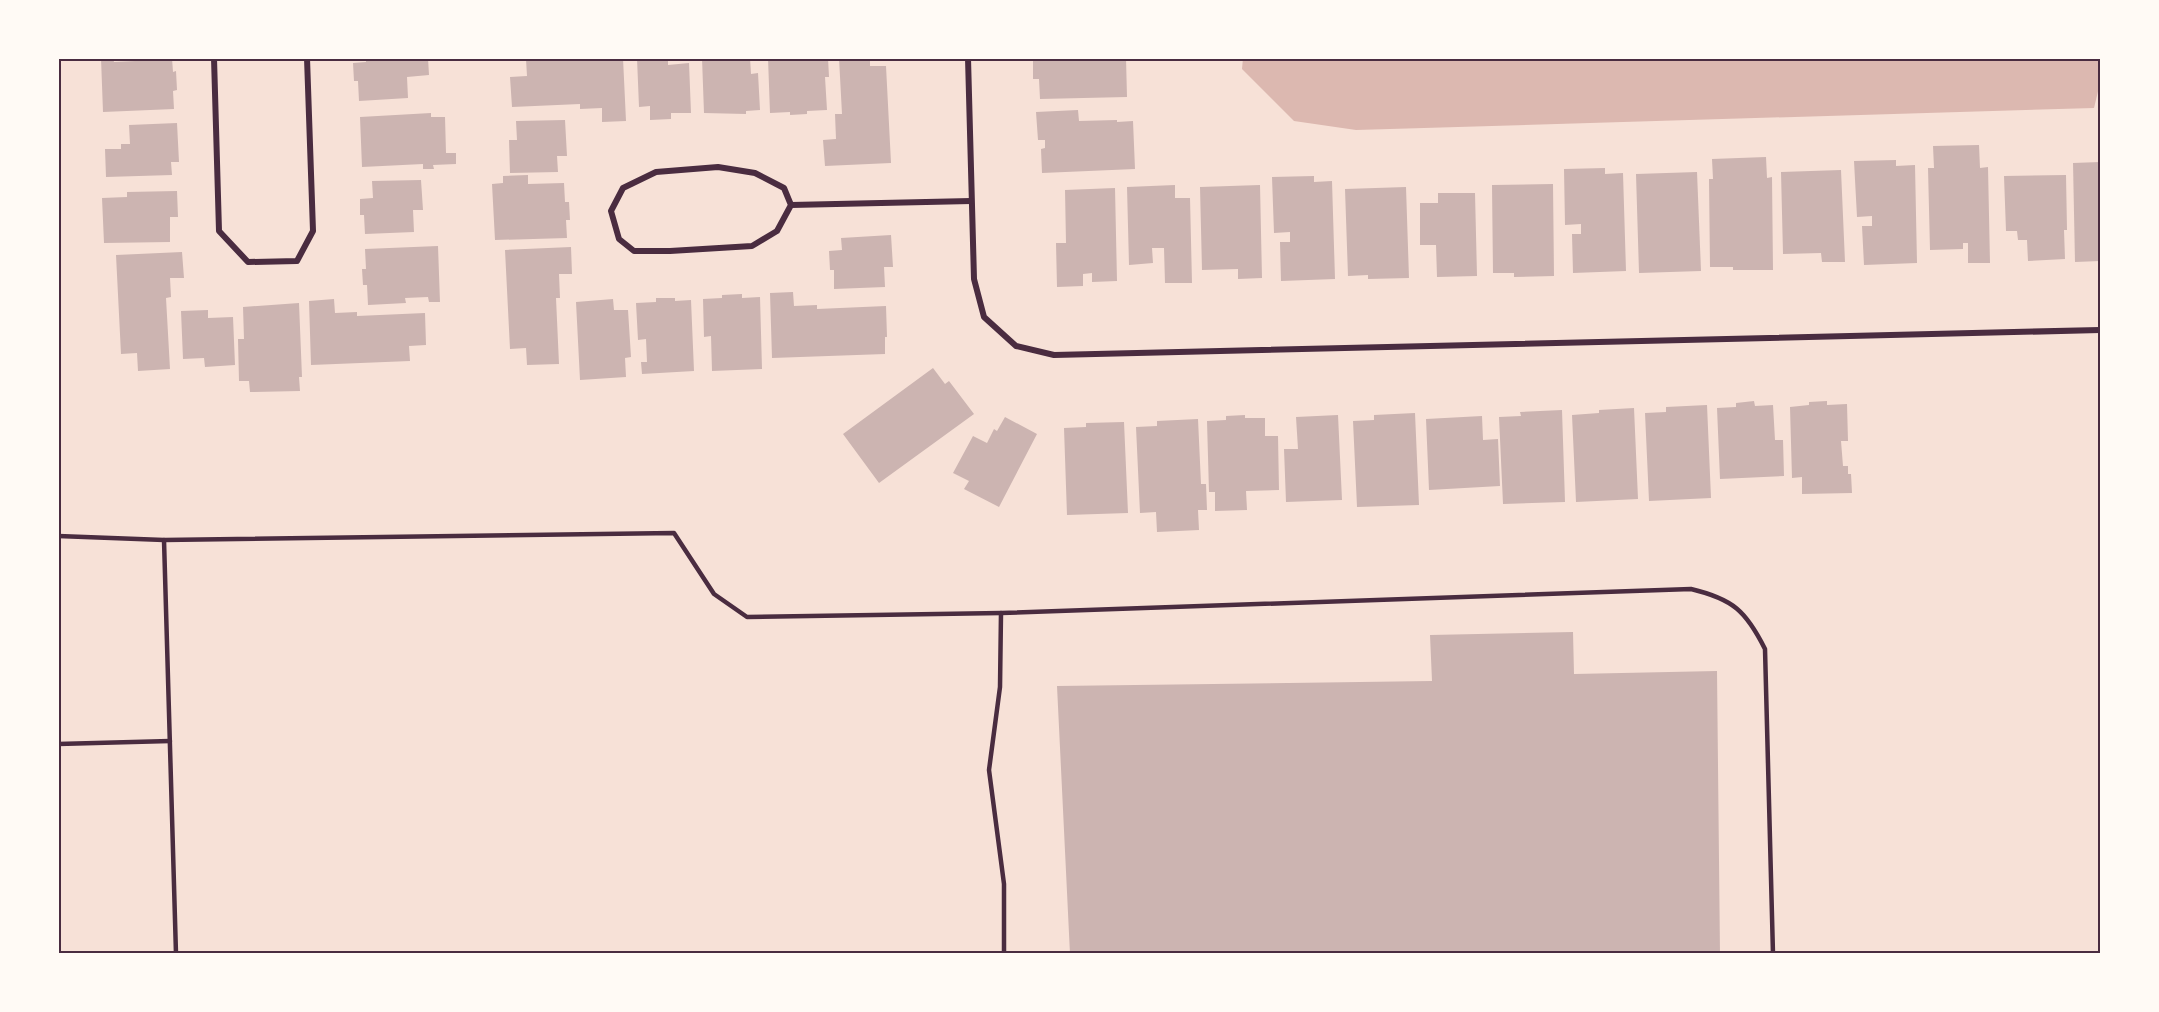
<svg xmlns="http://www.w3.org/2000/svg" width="2159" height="1012" font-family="'Zilla Slab',serif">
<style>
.water{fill:#dcb8b0}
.building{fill:#ccb4b1}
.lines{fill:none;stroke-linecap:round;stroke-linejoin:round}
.service{stroke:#4a2c40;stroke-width:4.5}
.minor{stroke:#4a2c40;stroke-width:6}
.neatline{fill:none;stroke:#4a2c40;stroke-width:2}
</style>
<rect width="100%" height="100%" fill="#f7e1d7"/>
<path class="water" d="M 1243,58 L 2100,58 L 2100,83 L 2094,108 L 1356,130 L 1294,121 L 1242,69 Z"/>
<g class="building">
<path d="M 101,58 L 113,58 L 114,62 L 135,61 L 135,58 L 172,58 L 173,72 L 176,71 L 177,90 L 173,91 L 174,109 L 103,112 Z"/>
<path d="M 366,58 L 428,58 L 429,75 L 407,77 L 408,98 L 359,101 L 358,81 L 354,81 L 353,63 L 366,62 Z"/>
<path d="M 623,58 L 626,121 L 602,122 L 602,108 L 580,109 L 580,104 L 512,107 L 510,77 L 527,76 L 526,59 Z"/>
<path d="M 637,58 L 668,58 L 668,65 L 689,63 L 691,113 L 671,113 L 671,119 L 650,120 L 650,106 L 639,107 Z"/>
<path d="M 702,58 L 750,58 L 751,74 L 758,73 L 760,110 L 746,111 L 746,114 L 704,113 Z"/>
<path d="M 768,58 L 828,58 L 829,77 L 825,77 L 827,110 L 807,111 L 807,114 L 790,115 L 790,112 L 770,113 Z"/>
<path d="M 839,58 L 870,58 L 870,66 L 886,66 L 891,163 L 825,166 L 823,140 L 836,139 L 835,114 L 842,114 Z"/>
<path d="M 1033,58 L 1126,58 L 1127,97 L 1040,99 L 1039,79 L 1033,79 Z"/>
<path d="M 1078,110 L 1079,121 L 1117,120 L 1117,122 L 1133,121 L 1135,169 L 1042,173 L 1041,149 L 1045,148 L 1045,140 L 1038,140 L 1036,112 Z"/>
<path d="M 431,113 L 431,117 L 445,117 L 446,153 L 456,153 L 456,164 L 433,165 L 434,169 L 423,169 L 423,164 L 362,167 L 360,117 Z"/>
<path d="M 565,120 L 567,156 L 557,156 L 558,172 L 510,173 L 509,140 L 517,140 L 516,121 Z"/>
<path d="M 177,123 L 179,162 L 171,162 L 172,175 L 106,177 L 105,149 L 121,149 L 121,144 L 130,144 L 129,125 Z"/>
<path d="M 1979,145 L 1980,168 L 1988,167 L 1990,263 L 1968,263 L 1968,243 L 1963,243 L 1963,249 L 1930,250 L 1928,168 L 1934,168 L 1933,146 Z"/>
<path d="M 1766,157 L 1767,178 L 1772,177 L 1773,270 L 1733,270 L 1733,267 L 1710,267 L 1709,179 L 1713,179 L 1712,159 Z"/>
<path d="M 1896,160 L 1896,166 L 1915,165 L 1917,263 L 1864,265 L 1862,226 L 1872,226 L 1872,216 L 1857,217 L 1854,161 Z"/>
<path d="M 2100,162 L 2100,261 L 2075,262 L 2073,163 Z"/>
<path d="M 1605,168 L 1605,174 L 1623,173 L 1626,271 L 1573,273 L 1572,234 L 1581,234 L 1581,224 L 1565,225 L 1564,169 Z"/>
<path d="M 1841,170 L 1845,262 L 1822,262 L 1821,253 L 1783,254 L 1781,172 Z"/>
<path d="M 1697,172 L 1701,271 L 1639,273 L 1636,174 Z"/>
<path d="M 528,175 L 528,184 L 564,183 L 565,202 L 569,202 L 570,220 L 566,220 L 567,238 L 495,240 L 492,184 L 503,183 L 503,176 Z"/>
<path d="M 2066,175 L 2067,230 L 2064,230 L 2065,259 L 2028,261 L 2027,240 L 2018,240 L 2017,231 L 2006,231 L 2004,176 Z"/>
<path d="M 1314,176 L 1314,182 L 1332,181 L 1335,279 L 1281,281 L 1280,242 L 1290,242 L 1290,232 L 1274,233 L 1272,177 Z"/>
<path d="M 421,180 L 423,210 L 413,210 L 414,232 L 365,234 L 364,215 L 360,215 L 360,199 L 373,198 L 372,181 Z"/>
<path d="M 1553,184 L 1554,276 L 1514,277 L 1514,273 L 1493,273 L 1492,185 Z"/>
<path d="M 1175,185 L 1175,198 L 1190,198 L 1192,283 L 1165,283 L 1164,248 L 1152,248 L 1153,263 L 1129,265 L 1127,187 Z"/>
<path d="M 1260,185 L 1262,278 L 1238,279 L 1238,269 L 1202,270 L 1200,187 Z"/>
<path d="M 1406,187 L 1409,278 L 1368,279 L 1368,275 L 1348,276 L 1345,189 Z"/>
<path d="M 1115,188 L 1117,281 L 1092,282 L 1092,273 L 1083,274 L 1083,286 L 1057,287 L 1056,243 L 1066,243 L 1065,190 Z"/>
<path d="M 177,191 L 178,217 L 170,217 L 170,242 L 104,243 L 102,198 L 127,197 L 127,192 Z"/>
<path d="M 1438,193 L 1475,193 L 1477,276 L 1437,277 L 1436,245 L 1420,245 L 1420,203 L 1438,203 Z"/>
<path d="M 891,235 L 893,267 L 884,267 L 885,287 L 834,289 L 834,270 L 830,270 L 829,251 L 842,250 L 841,238 Z"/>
<path d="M 438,246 L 440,302 L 429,302 L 428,297 L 405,298 L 406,303 L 368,305 L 367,285 L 363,285 L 362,269 L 366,269 L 365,249 Z"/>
<path d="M 571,247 L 572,274 L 559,274 L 560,298 L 556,298 L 559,364 L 527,365 L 526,348 L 510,349 L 505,250 Z"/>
<path d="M 182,252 L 184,278 L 170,278 L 171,297 L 166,298 L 170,369 L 138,371 L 137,353 L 121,354 L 116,255 Z"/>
<path d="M 793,292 L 794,306 L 817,305 L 817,309 L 886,306 L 887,337 L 885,337 L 885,354 L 772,358 L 770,293 Z"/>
<path d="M 742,294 L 742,298 L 760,297 L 762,369 L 712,371 L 711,336 L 704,337 L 703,299 L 722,298 L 722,295 Z"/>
<path d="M 656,298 L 675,298 L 675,301 L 691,300 L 694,371 L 642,374 L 641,362 L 647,362 L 646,339 L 638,340 L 636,303 L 656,302 Z"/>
<path d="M 334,299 L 335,313 L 357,312 L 357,316 L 425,313 L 426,345 L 409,346 L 410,361 L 311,365 L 309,301 Z"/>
<path d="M 613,299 L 614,310 L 628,310 L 631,357 L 625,358 L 626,377 L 580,380 L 576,302 Z"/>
<path d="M 299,303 L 302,377 L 299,377 L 300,391 L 250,392 L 249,381 L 239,381 L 238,339 L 244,339 L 243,307 Z"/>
<path d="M 208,310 L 208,318 L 233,317 L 235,365 L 205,367 L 204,358 L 183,359 L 181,311 Z"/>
<path d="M 933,368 L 945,384 L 949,381 L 974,414 L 879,483 L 843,434 Z"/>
<path d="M 1754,401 L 1755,406 L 1773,405 L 1775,440 L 1783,440 L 1784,476 L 1720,479 L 1717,408 L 1736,407 L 1736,403 Z"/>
<path d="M 1827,401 L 1827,405 L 1847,404 L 1848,441 L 1841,441 L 1843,466 L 1848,466 L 1848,474 L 1851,474 L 1852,493 L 1802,494 L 1802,477 L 1792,478 L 1790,407 L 1809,405 L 1809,402 Z"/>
<path d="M 1707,405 L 1711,498 L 1649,501 L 1645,413 L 1666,412 L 1666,407 Z"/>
<path d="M 1634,408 L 1638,499 L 1576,502 L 1572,415 L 1599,413 L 1599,410 Z"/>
<path d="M 1562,410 L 1565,502 L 1503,504 L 1499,417 L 1521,416 L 1520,412 Z"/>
<path d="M 1415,413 L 1419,505 L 1357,507 L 1353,421 L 1374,420 L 1374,415 Z"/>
<path d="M 1245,415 L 1245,418 L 1265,418 L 1265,436 L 1278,436 L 1279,490 L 1246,491 L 1247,510 L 1215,511 L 1215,492 L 1209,492 L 1207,421 L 1226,420 L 1226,416 Z"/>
<path d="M 1338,415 L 1342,500 L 1286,502 L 1284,449 L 1298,449 L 1296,417 Z"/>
<path d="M 1482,416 L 1483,440 L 1498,439 L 1500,486 L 1429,490 L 1426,419 Z"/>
<path d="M 1005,417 L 1037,434 L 999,507 L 964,489 L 969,481 L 953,473 L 973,436 L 987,443 L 994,429 L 997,431 Z"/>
<path d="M 1198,419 L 1201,484 L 1206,484 L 1207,510 L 1198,510 L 1199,530 L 1157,532 L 1156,512 L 1140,513 L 1136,427 L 1157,426 L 1157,421 Z"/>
<path d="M 1124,422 L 1128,513 L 1067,515 L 1064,428 L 1086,427 L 1086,423 Z"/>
<path d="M 1573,632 L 1574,674 L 1717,671 L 1720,954 L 1070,954 L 1057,686 L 1432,681 L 1430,635 Z"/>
</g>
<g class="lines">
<g class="service">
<path d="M 58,536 L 164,540 L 674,533 L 714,594 L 747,617 L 1001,613 L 1691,589 C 1733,599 1746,611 1765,649 L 1773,954"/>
<path d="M 164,540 L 176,954"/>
<path d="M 1001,613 L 1000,687 L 989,770 L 1004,884 L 1004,954"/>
<path d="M 58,744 L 170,741"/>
</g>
<g class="minor">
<path d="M 214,58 L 219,231 L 248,262 L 297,261 L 313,231 L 307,58"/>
<path d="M 968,58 L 974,279 L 984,317 L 1016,346 L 1054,355 L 2100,330"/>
<path d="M 791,205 L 777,231 L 752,246 L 670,251 L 634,251 L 619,239 L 611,211 L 623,188 L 656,172 L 718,167 L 755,173 L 784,188 L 791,205 L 971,201"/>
</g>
</g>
<rect width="2159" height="1012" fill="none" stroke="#fffaf5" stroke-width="120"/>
<rect x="60" y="60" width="2039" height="892" class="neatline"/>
</svg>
